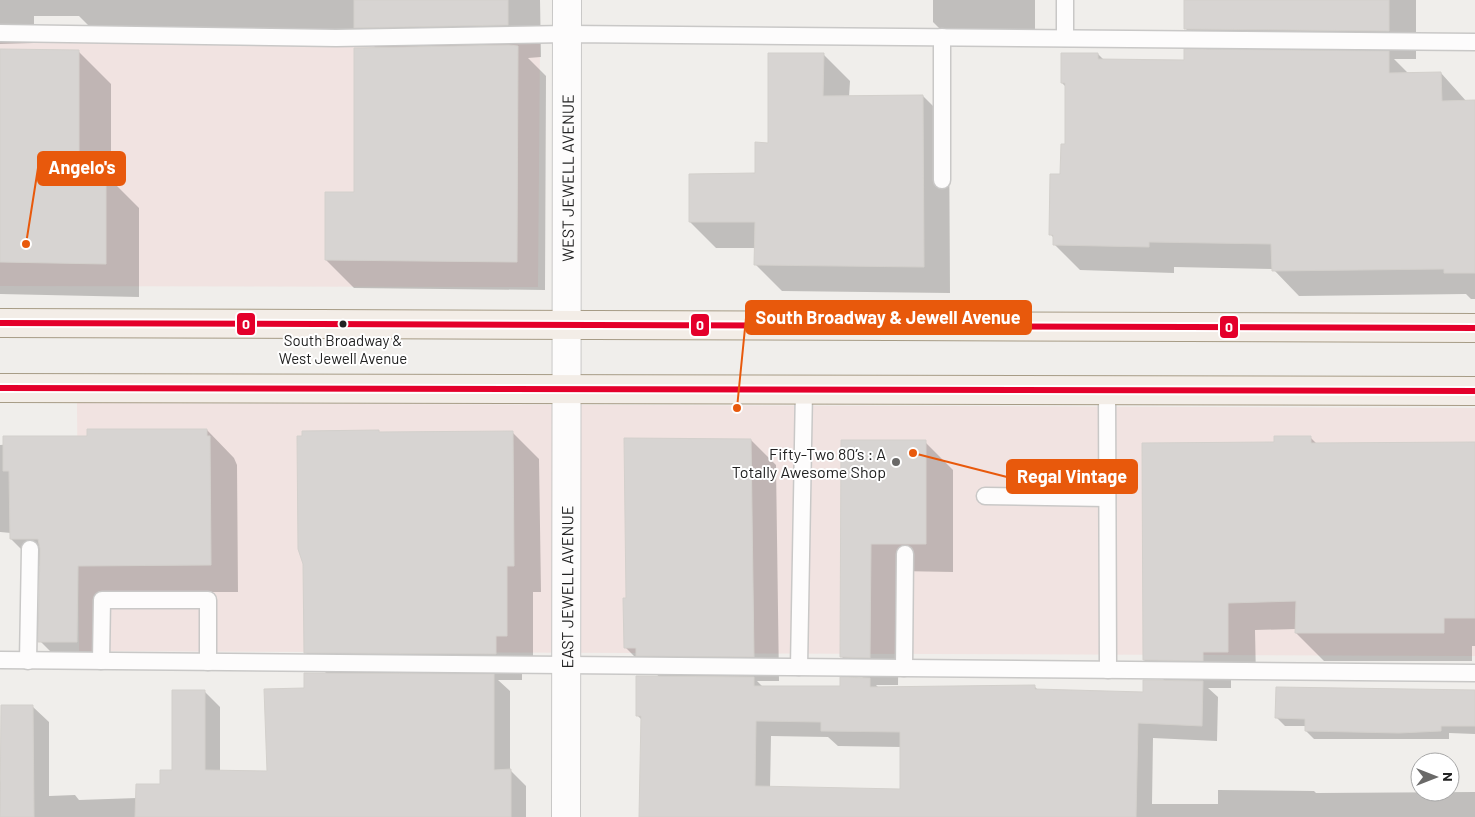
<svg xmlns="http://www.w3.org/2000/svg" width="1475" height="817" font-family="Barlow,sans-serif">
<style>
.commercial{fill:#f1e3e1}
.shadow{fill:#0003;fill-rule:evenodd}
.building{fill:#d7d4d2;stroke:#d3d0cc;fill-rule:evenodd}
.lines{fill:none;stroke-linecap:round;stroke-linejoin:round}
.lane-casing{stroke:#c9c8c7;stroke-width:19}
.street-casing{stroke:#c9c8c7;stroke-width:30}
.primary-casing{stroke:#a79c86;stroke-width:30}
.lane{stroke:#fdfcfc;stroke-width:16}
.street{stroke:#fdfcfc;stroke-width:28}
.primary{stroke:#f3ede7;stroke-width:28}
.bus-1-casing{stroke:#fff;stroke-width:10}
.bus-1{stroke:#e4002b;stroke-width:6}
.bus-dot{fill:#222;stroke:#fff;stroke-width:2}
.poi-dot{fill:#6a6968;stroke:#fff;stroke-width:2}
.labels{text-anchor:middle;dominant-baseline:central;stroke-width:4;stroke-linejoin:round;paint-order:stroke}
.bus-label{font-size:15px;fill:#222;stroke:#fff}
.street-label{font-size:16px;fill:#222;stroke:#fff}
.poi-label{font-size:16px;fill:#222;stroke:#fff;text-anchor:end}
.leader{fill:none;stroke:#e8590c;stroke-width:2}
.callout-dot{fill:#e8590c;stroke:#fff;stroke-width:2}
.callout{fill:#e8590c;stroke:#e8590c;stroke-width:2}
.callout-label{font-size:18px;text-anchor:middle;font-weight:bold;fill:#fff}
.line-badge{stroke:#fff;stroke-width:2}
.badge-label{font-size:14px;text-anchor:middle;font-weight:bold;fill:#fff}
</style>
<rect width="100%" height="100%" fill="#f0eeeb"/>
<g class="commercial">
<path d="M 0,40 L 540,44 L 538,287 L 0,286 Z"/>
<path d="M 77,403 L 1475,408 L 1475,656 L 79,651 Z"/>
</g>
<g class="shadow">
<path d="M 0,0 L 540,0 L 541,57 L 528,58 L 546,76 L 545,290 L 354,288 L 326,260 L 355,194 L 377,49 L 365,37 L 102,39 L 79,16 L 34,16 L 34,43 L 0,44 Z"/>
<path d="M 933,0 L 1035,0 L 1035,46 L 958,47 L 933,22 Z"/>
<path d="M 1186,0 L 1416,0 L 1416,59 L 1394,59 L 1409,74 L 1441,73 L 1467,102 L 1475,102 L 1475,299 L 1471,299 L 1466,294 L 1299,296 L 1273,269 L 1174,267 L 1174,273 L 1080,270 L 1054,244 L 1054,238 L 1051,235 L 1066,145 L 1066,87 L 1062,83 L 1098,54 L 1104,60 L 1186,61 L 1208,51 L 1186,29 Z"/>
<path d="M 0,51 L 78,51 L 111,84 L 111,180 L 139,208 L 139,297 L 0,294 Z"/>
<path d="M 823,54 L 850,81 L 849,97 L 923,96 L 949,122 L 950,293 L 782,291 L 756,265 L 756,248 L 716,248 L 690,222 L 756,174 L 769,144 Z"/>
<path d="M 207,430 L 234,458 L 237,465 L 238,592 L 105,592 L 104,669 L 67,668 L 40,641 L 41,566 L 38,566 L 11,539 L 11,533 L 0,532 L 0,445 Z"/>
<path d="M 512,432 L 539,459 L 541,592 L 533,592 L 533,662 L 522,662 L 522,680 L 498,680 L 510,691 L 510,770 L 526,786 L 526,817 L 0,817 L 0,782 L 33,707 L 49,722 L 49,796 L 75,795 L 79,800 L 137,798 L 161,785 L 173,771 L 204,691 L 220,707 L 220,772 L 268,772 L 305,689 L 327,674 L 305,652 Z"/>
<path d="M 1310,437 L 1317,444 L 1475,443 L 1475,646 L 1472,646 L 1472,661 L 1324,661 L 1296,633 L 1296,629 L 1255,630 L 1256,679 L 1231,679 L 1231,688 L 1208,688 L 1218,697 L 1217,741 L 1153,738 L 1152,804 L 1218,804 L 1218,790 L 1314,791 L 1316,793 L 1475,792 L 1475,817 L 641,817 L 642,720 L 637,715 L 659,677 L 655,672 L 650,672 L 625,647 L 627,599 L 751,440 L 776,465 L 779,681 L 757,681 L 763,687 L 841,688 L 864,679 L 842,657 L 842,442 L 925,442 L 953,470 L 953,572 L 899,571 L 898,688 L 1034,686 L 1038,690 L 1144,693 L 1166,682 L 1144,660 L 1275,444 ZM 876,685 L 898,685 L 898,688 L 879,688 ZM 771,736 L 828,737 L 838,746 L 901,747 L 901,790 L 770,788 Z"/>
<path d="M 1475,691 L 1475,734 L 1449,733 L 1449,739 L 1314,739 L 1306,731 L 1306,726 L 1285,726 L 1277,718 Z"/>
</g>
<g class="building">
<path d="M 354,0 L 508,0 L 508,25 L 354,28 Z"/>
<path d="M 1184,0 L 1389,0 L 1389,31 L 1184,29 Z"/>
<path d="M 509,45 L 518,46 L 517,262 L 325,260 L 325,192 L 354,192 L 354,48 Z"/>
<path d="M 0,49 L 79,50 L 79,174 L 106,174 L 106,264 L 0,262 Z"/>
<path d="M 1184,49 L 1389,51 L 1389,73 L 1441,72 L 1442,101 L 1475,100 L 1475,273 L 1444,273 L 1444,269 L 1272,271 L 1271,244 L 1149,242 L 1149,247 L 1053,245 L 1053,235 L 1049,235 L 1050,174 L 1060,174 L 1061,144 L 1065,144 L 1065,83 L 1061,83 L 1061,53 L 1098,53 L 1098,59 L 1184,60 Z"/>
<path d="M 768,53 L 824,53 L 823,96 L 923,95 L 924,267 L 754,265 L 755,222 L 689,222 L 689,174 L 755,173 L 755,142 L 768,143 Z"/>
<path d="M 87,429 L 207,429 L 207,436 L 210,436 L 211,565 L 78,566 L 77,642 L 38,642 L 40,549 L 38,539 L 10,539 L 9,471 L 3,471 L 3,436 L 87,436 Z"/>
<path d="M 379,430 L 379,432 L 513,431 L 514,566 L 507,566 L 507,636 L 496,636 L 496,654 L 304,653 L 303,564 L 298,549 L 297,436 L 302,436 L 302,431 Z"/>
<path d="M 1274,436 L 1311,436 L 1311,443 L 1475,442 L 1475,618 L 1444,618 L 1444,633 L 1295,633 L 1296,601 L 1228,603 L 1228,652 L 1203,652 L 1203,661 L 1143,660 L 1142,443 L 1274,442 Z"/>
<path d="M 624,438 L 751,439 L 754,657 L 636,656 L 636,648 L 624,648 L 623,598 L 626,598 Z"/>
<path d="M 841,440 L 926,440 L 926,544 L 871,544 L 870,658 L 840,657 Z"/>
<path d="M 304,673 L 494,674 L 494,770 L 511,769 L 511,817 L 135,817 L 136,784 L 160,784 L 160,770 L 172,770 L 172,690 L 205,690 L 205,770 L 267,771 L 264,689 L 304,688 Z"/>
<path d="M 636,676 L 754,677 L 754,686 L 840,686 L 840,677 L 870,678 L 870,687 L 1035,685 L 1035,689 L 1143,692 L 1143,680 L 1203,681 L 1202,726 L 1138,723 L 1136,817 L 639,817 L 641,716 L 636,716 ZM 756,721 L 821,722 L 821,731 L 900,732 L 900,789 L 755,786 Z"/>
<path d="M 1276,687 L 1475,690 L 1475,726 L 1441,726 L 1441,731 L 1399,733 L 1305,731 L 1305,719 L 1275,718 Z"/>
<path d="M 1,705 L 33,705 L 34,817 L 0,817 Z"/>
</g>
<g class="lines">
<g class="lane-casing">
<g id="lane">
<path d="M 1065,0 L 1065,38"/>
<path d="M 0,33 L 336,38 L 567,34 L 1475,42"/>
<path d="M 942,37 L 942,180"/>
<path d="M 1107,390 L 1108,670"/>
<path d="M 985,496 L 1107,498"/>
<path d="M 0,660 L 1475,673"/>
<path d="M 28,661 L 30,549"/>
<path d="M 101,661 L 102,600 L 208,600 L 208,662"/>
<path d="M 799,667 L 804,389"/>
<path d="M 904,668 L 905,554"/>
</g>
</g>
<g class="street-casing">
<g id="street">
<path id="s1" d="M 566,817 L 567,0"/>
</g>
</g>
<g class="primary-casing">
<g id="primary">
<path d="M 0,323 L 1475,328"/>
<path d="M 0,388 L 1475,391"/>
</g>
</g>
<use href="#lane" class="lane"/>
<use href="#street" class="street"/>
<use href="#primary" class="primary"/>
<g class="bus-1-casing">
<g id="bus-1">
<path d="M 0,323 L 1475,328"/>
<path d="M 0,388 L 1475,391"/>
</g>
</g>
<use href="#bus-1" class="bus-1"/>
</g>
<circle class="bus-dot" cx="343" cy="324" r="4.5"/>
<circle class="poi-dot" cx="896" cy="462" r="5"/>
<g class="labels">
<g class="bus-label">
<text x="343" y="340">South Broadway &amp;<tspan x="343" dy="18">West Jewell Avenue</tspan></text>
</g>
<g class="street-label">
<text stroke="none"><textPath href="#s1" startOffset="639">WEST JEWELL AVENUE</textPath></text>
<text stroke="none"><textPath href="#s1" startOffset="230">EAST JEWELL AVENUE</textPath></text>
</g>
<g class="poi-label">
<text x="886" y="453">Fifty-Two 80’s : A<tspan x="886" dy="18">Totally Awesome Shop</tspan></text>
</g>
</g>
<path class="leader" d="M26 244L38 168M737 408L746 318M913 453L1007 477"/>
<g class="callout-dot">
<circle cx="26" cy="244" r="5"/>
<circle cx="737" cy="408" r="5"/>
<circle cx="913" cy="453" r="5"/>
</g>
<g class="callout">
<rect x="38" y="152" width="87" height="33" rx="5"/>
<rect x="746" y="301" width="285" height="33" rx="5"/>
<rect x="1007" y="460" width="130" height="33" rx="5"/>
</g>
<g class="callout-label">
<text x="82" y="174">Angelo's</text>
<text x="888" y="324">South Broadway &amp; Jewell Avenue</text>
<text x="1072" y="483">Regal Vintage</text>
</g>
<g class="line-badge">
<rect x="236" y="312" width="20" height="24" rx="5" fill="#e4002b"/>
<rect x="690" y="313" width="20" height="24" rx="5" fill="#e4002b"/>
<rect x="1219" y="315" width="20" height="24" rx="5" fill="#e4002b"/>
</g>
<g class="badge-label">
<text x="246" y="329">0</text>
<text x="700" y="330">0</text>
<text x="1229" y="332">0</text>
</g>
<g transform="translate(1435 777) rotate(90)"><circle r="24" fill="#ffffff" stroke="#a7a7a7"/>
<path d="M0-4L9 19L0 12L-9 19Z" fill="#6a6968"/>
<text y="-8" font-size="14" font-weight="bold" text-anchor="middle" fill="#222222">N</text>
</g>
</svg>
